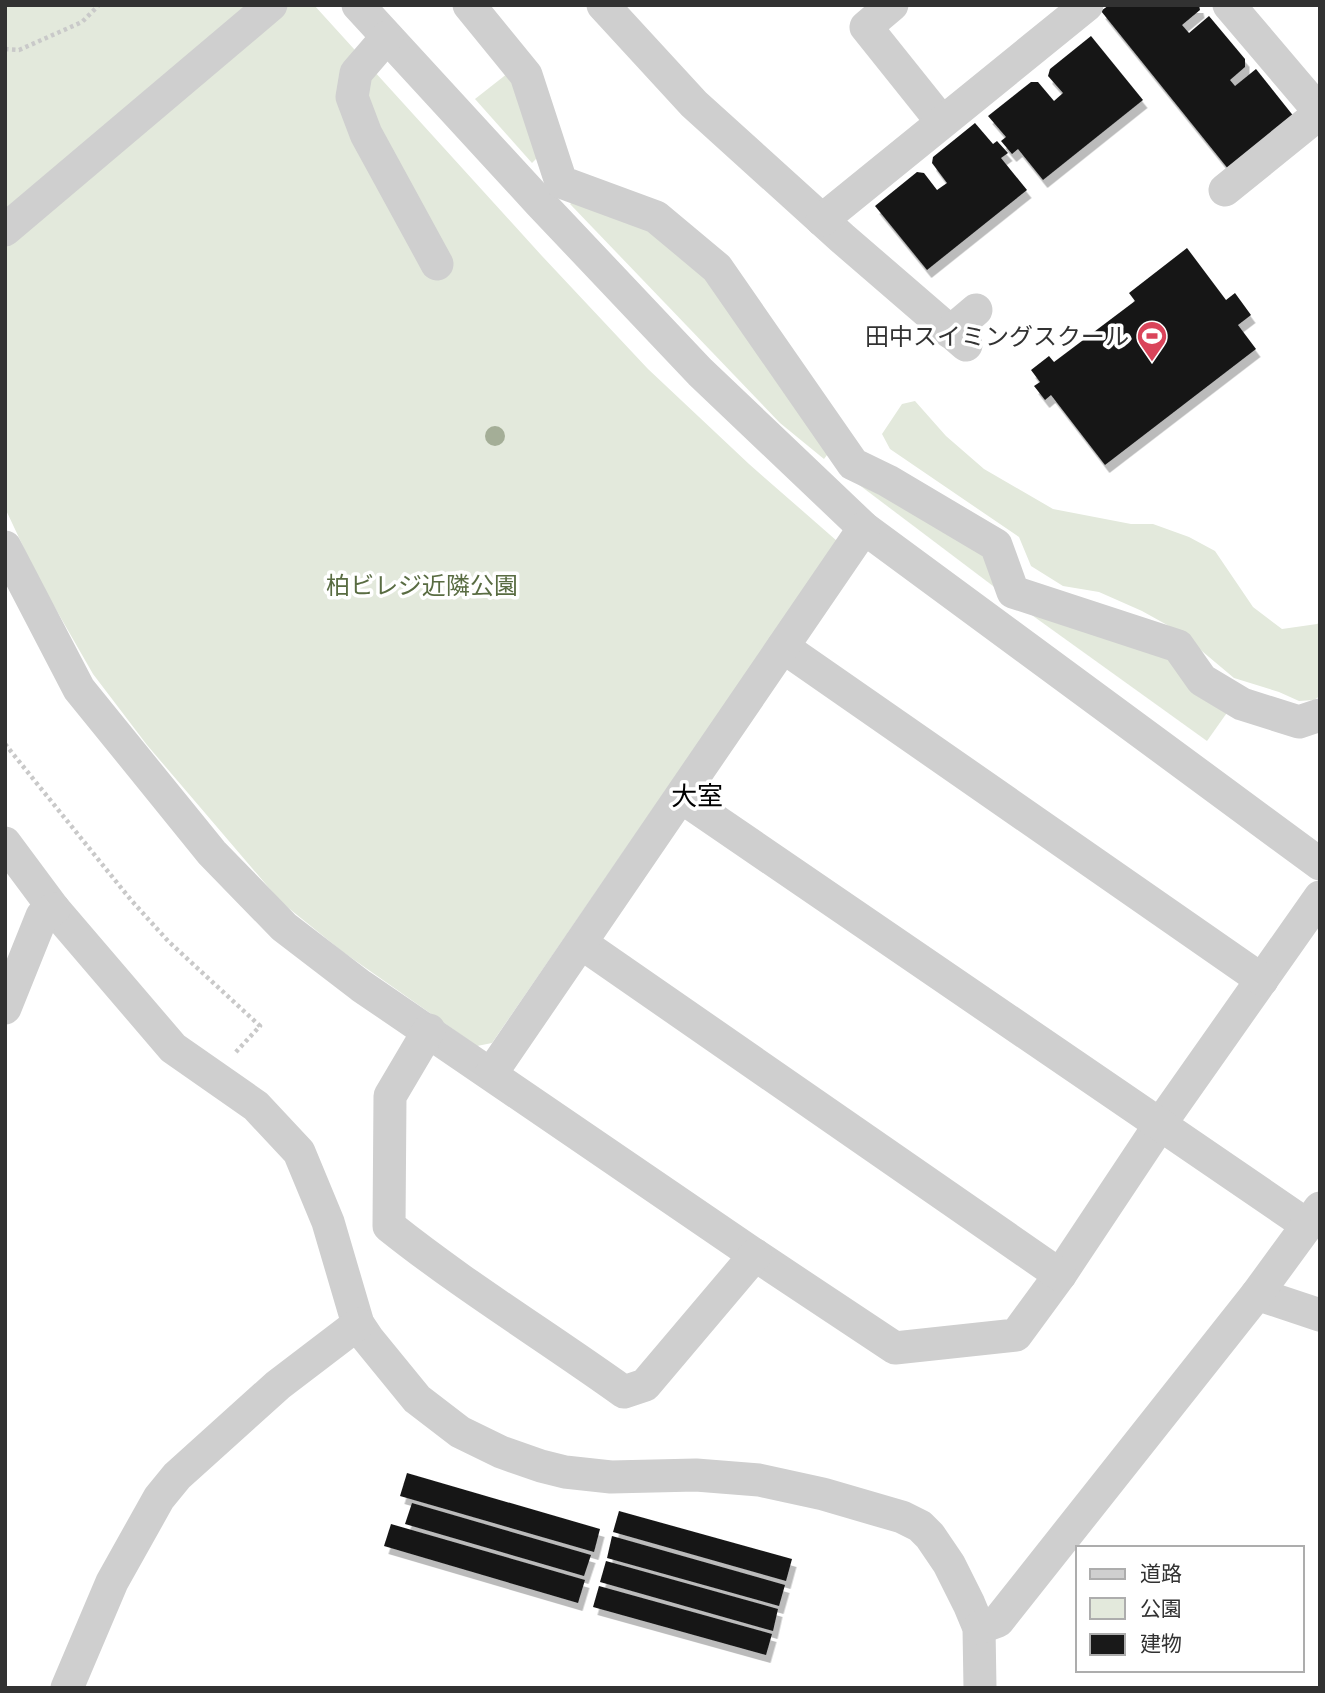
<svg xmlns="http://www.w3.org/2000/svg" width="1325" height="1693" font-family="'Titillium Web','Noto Sans JP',sans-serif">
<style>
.green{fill:#e3e9dc}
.building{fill:#191919;filter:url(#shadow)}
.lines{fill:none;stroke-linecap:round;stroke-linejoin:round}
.path{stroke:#c9c9c9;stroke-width:4.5;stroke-dasharray:3.5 3.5;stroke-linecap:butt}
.minor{stroke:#cfcfcf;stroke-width:33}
.tree{fill:#a4ae97}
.labels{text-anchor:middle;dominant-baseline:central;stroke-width:7;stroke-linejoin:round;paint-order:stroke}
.poi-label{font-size:24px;fill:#323232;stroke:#fff;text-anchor:end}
.park-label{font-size:24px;fill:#596c42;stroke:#fff}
.neighbourhood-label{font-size:26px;fill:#000;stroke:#fff}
</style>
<defs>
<filter id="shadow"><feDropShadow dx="4.5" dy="8" stdDeviation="0" flood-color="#0004"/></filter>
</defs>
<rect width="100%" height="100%" fill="#fff"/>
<g class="green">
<path d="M 5,5 L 314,5 L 542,256 L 648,369 L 749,464 L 837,541 L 492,1043 L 477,1046 L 343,952 L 281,902 L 147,745 L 93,674 L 38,578 L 5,508 Z"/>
<path d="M 512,70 L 538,157 L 532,163 L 475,99 Z"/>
<path d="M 582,194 L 648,218 L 710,271 L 833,447 L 824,459 L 780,423 L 570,204 Z"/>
<path d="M 915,401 L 946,436 L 984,469 L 1053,509 L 1131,524 L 1153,524 L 1189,537 L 1215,551 L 1253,607 L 1282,629 L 1317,624 L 1320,622 L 1320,696 L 1314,700 L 1299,701 L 1279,692 L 1234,678 L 1178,631 L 1142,611 L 1099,592 L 1063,586 L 1031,566 L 1019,537 L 890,449 L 882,434 L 902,404 Z"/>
<path d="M 858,484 L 991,549 L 997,589 Z"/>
<path d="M 1022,608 L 1172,655 L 1231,707 L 1207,741 Z"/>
</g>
<g class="building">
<path d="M 1109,5 L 1199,5 L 1200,10 L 1182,25 L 1189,33 L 1209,16 L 1245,59 L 1245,67 L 1230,80 L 1235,86 L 1256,69 L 1295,118 L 1229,170 L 1101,11 Z"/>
<path d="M 1091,36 L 1143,100 L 1043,180 L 1018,149 L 1012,154 L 1001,141 L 1006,137 L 988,116 L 1031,82 L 1038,82 L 1054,101 L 1063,93 L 1048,76 L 1050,69 Z"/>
<path d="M 975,123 L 993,144 L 997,141 L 1008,153 L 1001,158 L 1027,190 L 927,270 L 875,206 L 917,172 L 924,173 L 937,190 L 947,183 L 932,163 L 933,157 Z"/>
<path d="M 1187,248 L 1226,300 L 1235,293 L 1251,315 L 1238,325 L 1256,349 L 1105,465 L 1051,395 L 1045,400 L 1034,386 L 1040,382 L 1031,370 L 1049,356 L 1054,362 L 1135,301 L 1129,293 Z"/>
<path d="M 407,1473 L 600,1529 L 594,1552 L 400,1496 Z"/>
<path d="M 412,1503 L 591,1555 L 584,1576 L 405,1524 Z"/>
<path d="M 619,1511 L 792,1559 L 786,1581 L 613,1532 Z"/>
<path d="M 391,1524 L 585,1580 L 578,1603 L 384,1546 Z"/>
<path d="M 612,1536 L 785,1585 L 779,1606 L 607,1558 Z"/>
<path d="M 606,1561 L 778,1609 L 773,1631 L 600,1582 Z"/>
<path d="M 599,1586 L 772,1634 L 766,1655 L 593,1607 Z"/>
</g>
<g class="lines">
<g class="path">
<path d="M 5,49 L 19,50 L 82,22 L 99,5"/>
<path d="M 5,744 L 131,900 L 168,941 L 260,1026 L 235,1053"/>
</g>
<g class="minor">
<path d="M 358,5 L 540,203 L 700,372 L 864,528 L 1320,864"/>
<path d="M 469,5 L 526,75 L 561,182 L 656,217 L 717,268 L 853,464 L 888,481 L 996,545 L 1013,592 L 1178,646 L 1202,680 L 1242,704 L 1299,722 L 1320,715"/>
<path d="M 603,5 L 694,104 L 842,238 L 966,345"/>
<path d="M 892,5 L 866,27 L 942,122"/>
<path d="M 1229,5 L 1320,112"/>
<path d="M 387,37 L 356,73 L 352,97 L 366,134 L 437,264"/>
<path d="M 1225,190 L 1320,113"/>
<path d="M 822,220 L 1087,5"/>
<path d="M 5,230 L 271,5"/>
<path d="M 950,332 L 976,310"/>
<path d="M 5,547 L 79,689 L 212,853 L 284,927 L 361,986 L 755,1255 L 895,1348 L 1016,1335 L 1060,1275 L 1161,1123 L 1320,897"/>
<path d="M 783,647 L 1262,980"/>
<path d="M 681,797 L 1307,1225"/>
<path d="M 5,843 L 54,909 L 173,1048 L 256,1106 L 299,1152 L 328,1222 L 358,1324 L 368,1339 L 417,1399 L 460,1432 L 501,1452 L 541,1466 L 565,1472 L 611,1477 L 696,1475 L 759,1480 L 823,1494 L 902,1517 L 920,1526 L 930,1536 L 949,1564 L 969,1604 L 979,1628 L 980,1688"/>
<path d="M 581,943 L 1060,1275"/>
<path d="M 5,1008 L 42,916 L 54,909"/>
<path d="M 429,1030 L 390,1096 L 389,1226 C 464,1286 546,1336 624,1392 L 645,1385 L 755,1255"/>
<path d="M 491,1074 L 864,528"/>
<path d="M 1257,1294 L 1320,1315"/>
<path d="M 979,1628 L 998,1621 L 1257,1294 L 1320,1208"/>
<path d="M 67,1688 L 112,1582 L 159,1498 L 177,1476 L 278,1385 L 358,1324"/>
</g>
</g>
<circle class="tree" cx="495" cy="436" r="10"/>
<defs>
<g id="stadium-pin" transform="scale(1.575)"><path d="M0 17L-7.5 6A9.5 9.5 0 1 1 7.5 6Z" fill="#da445a" stroke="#fff"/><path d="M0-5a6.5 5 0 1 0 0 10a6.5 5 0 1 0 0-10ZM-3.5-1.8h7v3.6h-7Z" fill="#fff"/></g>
</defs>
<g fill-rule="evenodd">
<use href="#stadium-pin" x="1152" y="336"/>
</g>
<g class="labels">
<g class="poi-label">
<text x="1129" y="336">田中スイミングスクール</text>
</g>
<g class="park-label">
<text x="422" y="585">柏ビレジ近隣公園</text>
</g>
<g class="neighbourhood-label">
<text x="697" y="795">大室</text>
</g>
</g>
<rect width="1325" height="1693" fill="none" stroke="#323232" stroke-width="14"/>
<rect x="1076" y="1546" width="228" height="126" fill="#ffffff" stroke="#adadad" stroke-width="2"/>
<rect x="1090" y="1569" width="35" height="10" fill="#cfcfcf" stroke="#adadad" stroke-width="2"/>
<text x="1140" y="1581" font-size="21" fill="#323232">道路</text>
<rect x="1090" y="1598" width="35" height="21" fill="#e3e9dc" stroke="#adadad" stroke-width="2"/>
<text x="1140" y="1616" font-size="21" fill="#323232">公園</text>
<rect x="1090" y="1634" width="35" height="21" fill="#191919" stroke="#adadad" stroke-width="2"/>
<text x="1140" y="1651" font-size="21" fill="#323232">建物</text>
</svg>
